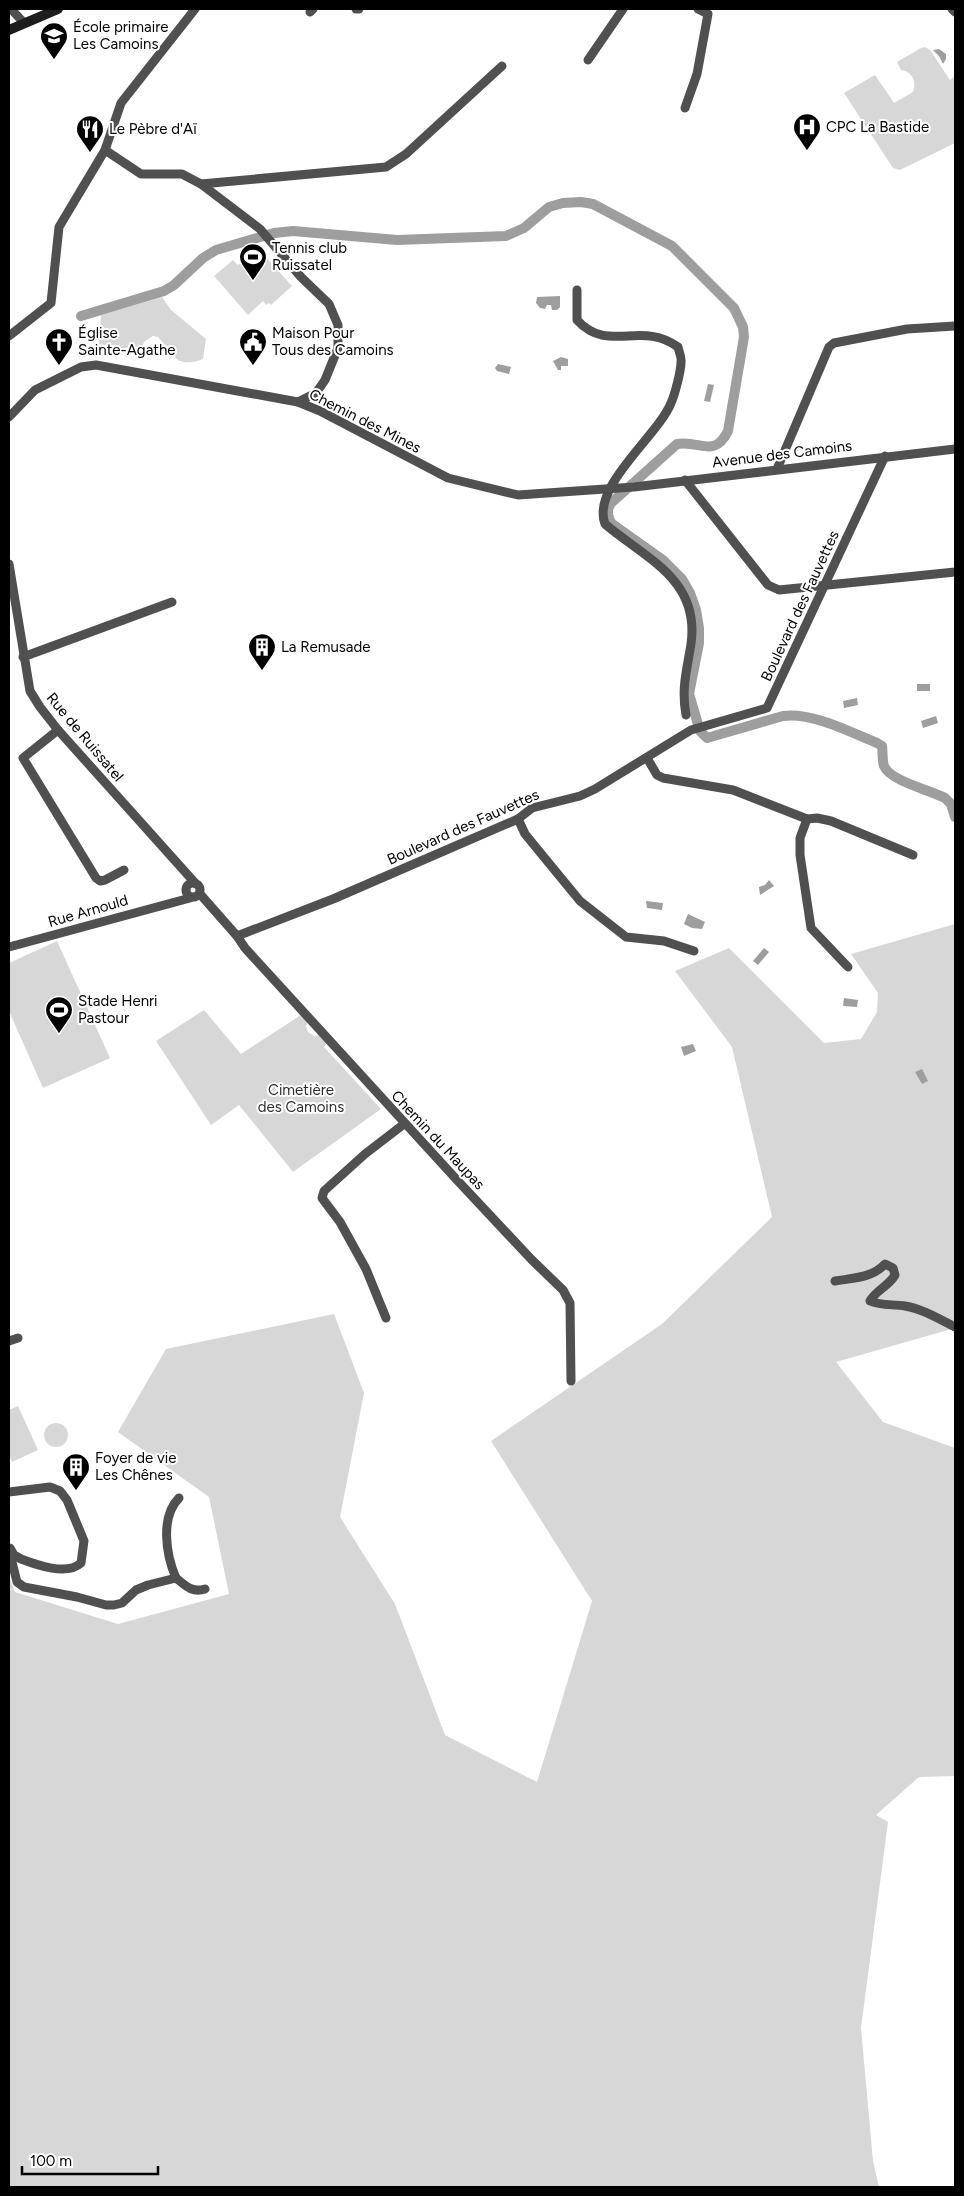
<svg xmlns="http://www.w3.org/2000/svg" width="964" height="2196" font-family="Figtree,sans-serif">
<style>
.green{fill:#d7d7d7}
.water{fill:#9e9e9e}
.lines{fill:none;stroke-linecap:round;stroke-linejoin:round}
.canal{stroke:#9e9e9e;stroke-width:10}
.street{stroke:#505050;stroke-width:9}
.secondary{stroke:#1d1d1d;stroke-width:10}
.labels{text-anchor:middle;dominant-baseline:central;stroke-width:4;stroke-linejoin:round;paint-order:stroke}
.poi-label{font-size:15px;fill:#000;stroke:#fff;text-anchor:start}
.street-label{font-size:15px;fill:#000;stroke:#fff}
.park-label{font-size:15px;fill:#2e2e2e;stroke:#fff}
</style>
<rect width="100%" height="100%" fill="#fff"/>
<g class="green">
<path d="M 925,47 L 930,50 L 950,80 L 955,76 L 955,143 L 900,170 L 893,168 L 844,93 L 875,75 L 894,103 L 913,92 C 917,81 912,72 901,70 L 897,62 L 921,48 Z"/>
<path d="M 258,248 L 292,286 L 271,305 L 269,303 L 266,305 L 263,301 L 248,315 L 214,276 L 233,260 L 238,265 Z"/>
<path d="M 162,297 L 171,310 L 206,339 L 203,359 C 188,365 174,364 169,347 L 167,347 L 158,337 L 153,336 L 144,342 L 140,352 L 99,344 L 101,315 Z"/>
<path d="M 955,924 L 955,1328 L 836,1362 L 883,1422 L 955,1448 L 955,1776 L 919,1777 L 876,1815 L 888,1822 L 861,2028 L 873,2161 L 879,2187 L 9,2187 L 9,1577 L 15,1592 L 118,1624 L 229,1594 L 209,1497 L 118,1432 L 166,1349 L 334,1314 L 364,1393 L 340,1517 L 395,1604 L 445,1735 L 537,1782 L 592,1601 L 491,1441 L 662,1324 L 772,1217 L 732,1047 L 675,971 L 729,948 L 824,1043 L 861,1039 L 877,1012 L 878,993 L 851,954 Z"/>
<path d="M 57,941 L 110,1058 L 43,1088 L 9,1011 L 9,963 Z"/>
<path d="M 204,1010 L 241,1054 L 301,1015 L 308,1022 L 306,1026 L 308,1032 L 314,1036 L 320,1035 L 327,1043 L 324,1047 L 381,1109 L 293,1172 L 239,1105 L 211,1125 L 156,1041 Z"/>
<path d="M 18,1406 L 38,1450 L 12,1462 L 9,1455 L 9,1410 Z"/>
<circle cx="56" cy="1435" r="12"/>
</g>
<g class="water">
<path d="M 939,49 L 946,54 L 946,59 L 943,64 L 939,56 L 933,50 Z"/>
<path d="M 560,296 L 560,307 L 557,310 L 552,310 L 551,305 L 547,305 L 545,309 L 540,308 L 536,303 L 537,297 Z"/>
<path d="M 561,357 L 568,359 L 568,366 L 561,366 L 561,370 L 558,370 L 553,361 Z"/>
<path d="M 498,364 L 511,367 L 509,374 L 497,371 L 495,368 Z"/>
<path d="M 708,384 L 714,385 L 710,402 L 704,401 Z"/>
<rect x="917" y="684" width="13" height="7"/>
<path d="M 857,698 L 858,705 L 844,708 L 843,701 Z"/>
<path d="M 936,716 L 938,723 L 923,728 L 921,721 Z"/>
<path d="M 769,880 L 774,886 L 760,895 L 759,887 L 765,885 Z"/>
<path d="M 646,901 L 663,903 L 662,910 L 647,908 Z"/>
<path d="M 688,914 L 705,922 L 702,929 L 692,928 L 684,924 Z"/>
<path d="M 764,948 L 769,952 L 758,965 L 753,961 Z"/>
<path d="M 844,998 L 858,1000 L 857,1007 L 843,1006 Z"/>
<path d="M 693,1044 L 696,1051 L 684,1056 L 681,1047 Z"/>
<path d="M 922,1069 L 928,1081 L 922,1084 L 915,1072 Z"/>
</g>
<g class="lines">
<path class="canal" d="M 81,316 L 164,291 L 174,285 L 203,258 L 216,250 L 274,233 L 293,231 L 397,240 L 506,236 L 524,228 L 549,207 L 563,203 L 581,202 L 593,204 L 672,246 L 734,308 L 743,327 L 744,337 L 728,431 C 714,459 700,440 677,444 L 611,503 L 608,509 L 608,515 L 611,523 L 663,560 L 682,579 L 690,593 L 696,610 L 699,628 L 699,643 L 689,694 L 700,731 L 707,738 L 783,716 C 812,712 850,732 877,743 L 882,746 C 883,753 882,760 884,766 C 890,781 930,790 945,798 L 951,804 L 955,817"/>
<g class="street">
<path d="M 11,9 L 24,23"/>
<path d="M 356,9 L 359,9"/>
<path d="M 952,9 L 955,12"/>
<path d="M 310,12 L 313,9"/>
<path d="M 588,60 L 623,9"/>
<path d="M 685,108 L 697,74 L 708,14 L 698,9"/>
<path d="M 105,150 L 141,174 L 182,174 L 201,184 L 260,229 L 301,277 L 329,304 L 338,325 L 338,348 L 325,380 L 316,393 L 298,402"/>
<path d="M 201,184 L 386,167 L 406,154 L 502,66"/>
<path d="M 577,290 L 577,320 C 608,354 641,320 678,347 C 679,352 682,358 681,362 C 681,371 675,394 671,403 C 658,436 591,486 605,524 C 646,559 700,579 691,644 C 687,670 681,688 686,715"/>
<path d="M 9,336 L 51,303 L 59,227 L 105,150 L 121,103 L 195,9"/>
<path d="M 9,417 L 35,390 L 81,367 L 96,365 L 298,402 L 320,411 L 448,478 L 518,495 L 634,487 L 955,449"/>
<path d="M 777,469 L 829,347 L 834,343 L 907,329 L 955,326"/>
<path d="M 685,480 L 768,585 L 779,590 L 955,572"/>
<path d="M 9,564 L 30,691 L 40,707 L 58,730 L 196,884"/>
<path d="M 23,657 L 172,602"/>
<path d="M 58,730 L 23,758 L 96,878 L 100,881 L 105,880 L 124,870"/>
<path d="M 647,758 L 657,775 L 663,778 L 733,790 L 807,819 L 817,818 L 831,821 L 913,855"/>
<path d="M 518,819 L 525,834 L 580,901 L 626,937 L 664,941 L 694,951"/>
<path d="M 807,819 L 800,838 L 800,855 L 811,928 L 848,967"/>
<circle cx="193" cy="890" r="7"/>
<path d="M 200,894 L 237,936 L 333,899 L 518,819 L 532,808 L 580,796 L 595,789 L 691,730 L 767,708 L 885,456"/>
<path d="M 237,936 L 245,948 L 457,1180 L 531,1259 L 563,1290 L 570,1303 L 571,1381"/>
<path d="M 9,947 L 190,898"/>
<path d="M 835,1281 C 853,1278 872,1278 885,1264 L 893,1268 L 895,1275 C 889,1286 876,1290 870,1301 C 881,1306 893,1304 905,1306 C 923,1309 939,1319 955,1327"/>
<path d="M 386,1318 L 366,1269 L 340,1222 L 322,1198 L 324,1191 L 365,1154 L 404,1124"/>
<path d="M 9,1341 L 18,1338"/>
<path d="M 9,1492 L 50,1487 L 60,1491 L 67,1500 L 84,1541 L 81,1563 C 67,1576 37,1565 21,1559 L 14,1555 L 10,1548"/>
<path d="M 9,1550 L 17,1582 L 24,1587 L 77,1597 L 106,1605 L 114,1605 L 122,1603 L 136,1590 L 148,1585 L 176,1578 C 186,1586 192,1593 205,1589"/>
<path d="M 176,1578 C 166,1555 160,1517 179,1498"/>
</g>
<path class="secondary" d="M 9,30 L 58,9"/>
</g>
<defs>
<g id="school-pin" transform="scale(1.4375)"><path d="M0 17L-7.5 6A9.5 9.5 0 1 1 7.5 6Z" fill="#000" stroke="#fff"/><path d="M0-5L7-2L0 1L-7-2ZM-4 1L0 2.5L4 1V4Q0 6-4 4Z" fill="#fff"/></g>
<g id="hospital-pin" transform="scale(1.4375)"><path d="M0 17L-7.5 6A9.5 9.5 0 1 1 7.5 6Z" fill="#000" stroke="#fff"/><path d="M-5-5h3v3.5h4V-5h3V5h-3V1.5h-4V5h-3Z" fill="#fff"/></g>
<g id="restaurant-pin" transform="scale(1.4375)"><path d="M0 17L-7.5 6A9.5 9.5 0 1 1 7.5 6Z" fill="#000" stroke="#fff"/><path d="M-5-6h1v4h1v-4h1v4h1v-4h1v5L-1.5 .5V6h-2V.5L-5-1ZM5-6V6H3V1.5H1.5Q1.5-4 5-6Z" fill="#fff"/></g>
<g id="stadium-pin" transform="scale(1.4375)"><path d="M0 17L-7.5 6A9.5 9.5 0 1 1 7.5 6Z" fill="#000" stroke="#fff"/><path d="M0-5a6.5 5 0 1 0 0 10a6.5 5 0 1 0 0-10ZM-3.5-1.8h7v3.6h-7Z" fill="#fff"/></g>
<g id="church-pin" transform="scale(1.4375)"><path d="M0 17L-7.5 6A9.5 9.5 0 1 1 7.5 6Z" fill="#000" stroke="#fff"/><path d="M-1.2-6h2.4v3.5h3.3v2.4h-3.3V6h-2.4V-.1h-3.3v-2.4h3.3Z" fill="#fff"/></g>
<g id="civic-pin" transform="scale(1.4375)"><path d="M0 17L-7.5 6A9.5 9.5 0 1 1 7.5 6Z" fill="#000" stroke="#fff"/><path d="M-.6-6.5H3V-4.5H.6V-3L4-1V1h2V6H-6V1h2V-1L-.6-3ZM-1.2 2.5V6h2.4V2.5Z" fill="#fff"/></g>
<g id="building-pin" transform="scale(1.4375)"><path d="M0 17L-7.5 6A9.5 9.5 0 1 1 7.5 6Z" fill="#000" stroke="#fff"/><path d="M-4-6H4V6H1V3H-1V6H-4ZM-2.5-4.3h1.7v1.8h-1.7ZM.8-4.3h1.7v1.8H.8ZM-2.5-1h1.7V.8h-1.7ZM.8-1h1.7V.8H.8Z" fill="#fff"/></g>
</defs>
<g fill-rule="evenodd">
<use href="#school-pin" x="54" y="36"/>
<use href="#hospital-pin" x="807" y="127"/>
<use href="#restaurant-pin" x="90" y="129"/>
<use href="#stadium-pin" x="253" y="257"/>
<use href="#church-pin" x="59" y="342"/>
<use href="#civic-pin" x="253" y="342"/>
<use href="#building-pin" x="262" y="647"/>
<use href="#stadium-pin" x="59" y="1010"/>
<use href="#building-pin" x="76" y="1467"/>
</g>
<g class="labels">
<g class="poi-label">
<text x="73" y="27">École primaire<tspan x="73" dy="17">Les Camoins</tspan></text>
<text x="826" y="127">CPC La Bastide</text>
<text x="109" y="129">Le Pèbre d'Aï</text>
<text x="272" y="248">Tennis club<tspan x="272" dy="17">Ruissatel</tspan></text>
<text x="78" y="333">Église<tspan x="78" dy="17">Sainte-Agathe</tspan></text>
<text x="272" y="333">Maison Pour<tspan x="272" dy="17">Tous des Camoins</tspan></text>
<text x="281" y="647">La Remusade</text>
<text x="78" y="1001">Stade Henri<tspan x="78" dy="17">Pastour</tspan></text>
<text x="95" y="1458">Foyer de vie<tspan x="95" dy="17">Les Chênes</tspan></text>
</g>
<g class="street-label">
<text transform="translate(365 421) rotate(27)">Chemin des Mines</text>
<text transform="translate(782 454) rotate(-7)">Avenue des Camoins</text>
<text transform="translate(800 606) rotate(-65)">Boulevard des Fauvettes</text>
<text transform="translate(85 737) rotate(50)">Rue de Ruissatel</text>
<text transform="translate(463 827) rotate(-24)">Boulevard des Fauvettes</text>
<text transform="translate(88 911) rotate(-16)">Rue Arnould</text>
<text transform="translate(438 1140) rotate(47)">Chemin du Maupas</text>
</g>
<g class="park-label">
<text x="301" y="1090">Cimetière<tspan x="301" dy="17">des Camoins</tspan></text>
</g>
</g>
<rect width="964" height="2196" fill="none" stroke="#000000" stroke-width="20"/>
<path d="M22 2166v8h136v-8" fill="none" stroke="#000000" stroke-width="2.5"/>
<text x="30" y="2166" font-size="15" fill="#000000" stroke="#ffffff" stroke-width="4" paint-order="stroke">100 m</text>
</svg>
